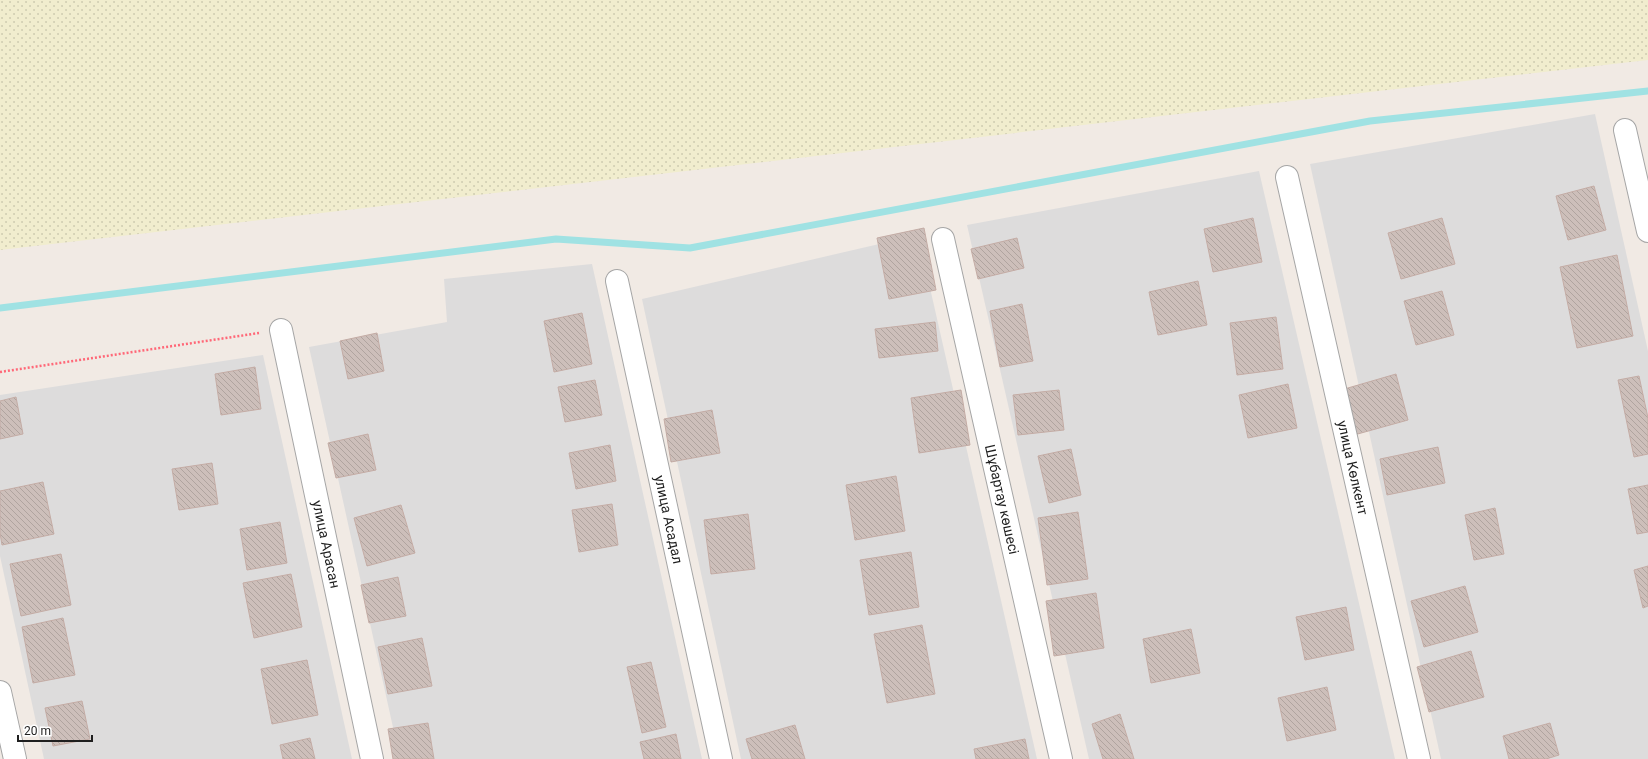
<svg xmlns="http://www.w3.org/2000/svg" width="1648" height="759" font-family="Roboto,sans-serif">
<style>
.residential{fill:#dddcdc}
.farmland{fill:url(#farmland-dots)}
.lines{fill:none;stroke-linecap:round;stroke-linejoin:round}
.stream{stroke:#a0e2e3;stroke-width:7}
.building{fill:url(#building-back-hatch);stroke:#c4aca5}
.minor-casing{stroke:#a6a6a6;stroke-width:24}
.path{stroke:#ff6777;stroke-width:2.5;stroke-dasharray:2 2;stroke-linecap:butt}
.minor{stroke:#fff;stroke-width:22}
.labels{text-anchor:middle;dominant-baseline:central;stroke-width:4;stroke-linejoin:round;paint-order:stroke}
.street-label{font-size:14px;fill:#1f1f1f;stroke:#fff}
</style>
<defs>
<pattern id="farmland-dots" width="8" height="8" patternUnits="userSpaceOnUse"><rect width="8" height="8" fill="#f1edce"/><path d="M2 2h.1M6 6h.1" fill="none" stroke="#cecbb0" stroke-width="1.8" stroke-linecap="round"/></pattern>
<pattern id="building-back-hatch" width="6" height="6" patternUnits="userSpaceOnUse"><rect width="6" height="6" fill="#cdbfba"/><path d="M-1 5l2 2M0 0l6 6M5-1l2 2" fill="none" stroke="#b0a49f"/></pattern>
</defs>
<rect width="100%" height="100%" fill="#f1eae4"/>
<g class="residential">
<path d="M 1595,114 L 1648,351 L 1648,759 L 1441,759 L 1310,164 Z"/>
<path d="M 1259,171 L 1395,759 L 1089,759 L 967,225 Z"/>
<path d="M 918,235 L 1037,759 L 741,759 L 642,299 Z"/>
<path d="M 592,264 L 702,759 L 400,759 L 309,347 L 447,322 L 444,279 Z"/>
<path d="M 263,355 L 352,759 L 44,759 L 0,556 L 0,395 Z"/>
</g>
<path class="farmland" d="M 0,0 L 1648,0 L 1648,60 L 0,250 Z"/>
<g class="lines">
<path class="stream" d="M 0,308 L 556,239 L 690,248 L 1370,121 L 1648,91"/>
</g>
<g class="building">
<path d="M 1594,186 L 1606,230 L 1568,240 L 1556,196 Z"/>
<path d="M 1253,218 L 1262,262 L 1213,272 L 1204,229 Z"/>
<path d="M 1442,218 L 1455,264 L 1401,279 L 1388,233 Z"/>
<path d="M 924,228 L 936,290 L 889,299 L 877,238 Z"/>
<path d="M 1017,238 L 1024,268 L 978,279 L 971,249 Z"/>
<path d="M 1617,255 L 1633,336 L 1577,348 L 1560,267 Z"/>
<path d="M 1198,281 L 1207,325 L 1158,335 L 1149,292 Z"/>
<path d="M 1442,291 L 1454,335 L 1416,345 L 1404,301 Z"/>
<path d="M 1022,304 L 1033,361 L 1000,367 L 990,311 Z"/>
<path d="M 582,313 L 592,364 L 554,372 L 544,321 Z"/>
<path d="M 1276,317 L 1283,369 L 1237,375 L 1230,323 Z"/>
<path d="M 935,322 L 938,351 L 879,358 L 875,329 Z"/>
<path d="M 377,333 L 384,371 L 348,379 L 340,341 Z"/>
<path d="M 255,367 L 261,409 L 221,415 L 215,374 Z"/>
<path d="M 1396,374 L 1408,420 L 1354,435 L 1341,390 Z"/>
<path d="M 1639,376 L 1648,418 L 1648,454 L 1634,457 L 1618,380 Z"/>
<path d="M 595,380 L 602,415 L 565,422 L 558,387 Z"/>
<path d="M 1288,384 L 1297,428 L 1248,438 L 1239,395 Z"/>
<path d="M 961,390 L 970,445 L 919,453 L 911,398 Z"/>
<path d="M 1059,390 L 1064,430 L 1018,435 L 1013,395 Z"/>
<path d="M 16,397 L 23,434 L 0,439 L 0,401 Z"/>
<path d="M 712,410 L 720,453 L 671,462 L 664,419 Z"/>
<path d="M 368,434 L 376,470 L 336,478 L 328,443 Z"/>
<path d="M 610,445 L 616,481 L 576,489 L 569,453 Z"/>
<path d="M 1438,447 L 1445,483 L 1387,495 L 1380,459 Z"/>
<path d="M 1071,449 L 1081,495 L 1049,503 L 1038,456 Z"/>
<path d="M 212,463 L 218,504 L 179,510 L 172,469 Z"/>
<path d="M 896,476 L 905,531 L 855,540 L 846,485 Z"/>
<path d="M 43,482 L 54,534 L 2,545 L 0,533 L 0,491 Z"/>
<path d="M 1648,485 L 1648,532 L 1637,534 L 1628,489 Z"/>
<path d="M 612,504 L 618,545 L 579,552 L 572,510 Z"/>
<path d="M 401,505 L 415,553 L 367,566 L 354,518 Z"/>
<path d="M 1495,508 L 1504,554 L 1474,560 L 1465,515 Z"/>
<path d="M 1078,512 L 1088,579 L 1047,585 L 1038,518 Z"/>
<path d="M 748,514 L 755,569 L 711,574 L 704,520 Z"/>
<path d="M 280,522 L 287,563 L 247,570 L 240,529 Z"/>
<path d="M 911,552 L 919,607 L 869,615 L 860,560 Z"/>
<path d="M 61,554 L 71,605 L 21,616 L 10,564 Z"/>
<path d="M 1648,566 L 1648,606 L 1643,608 L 1634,570 Z"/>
<path d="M 291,574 L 302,627 L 254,638 L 243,583 Z"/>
<path d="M 398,577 L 406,616 L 369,623 L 361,585 Z"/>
<path d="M 1465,586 L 1478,632 L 1424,647 L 1411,601 Z"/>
<path d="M 1096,593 L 1104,648 L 1054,656 L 1046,601 Z"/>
<path d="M 1346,607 L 1354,650 L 1305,660 L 1296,617 Z"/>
<path d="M 63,618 L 75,675 L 33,683 L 22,627 Z"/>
<path d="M 922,625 L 935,694 L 887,703 L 874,634 Z"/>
<path d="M 1191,629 L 1200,673 L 1151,683 L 1143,639 Z"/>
<path d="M 422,638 L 432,686 L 388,694 L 378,647 Z"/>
<path d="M 1471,651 L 1484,697 L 1429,712 L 1417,667 Z"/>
<path d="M 307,660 L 318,715 L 272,724 L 261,669 Z"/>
<path d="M 651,662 L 666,727 L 642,733 L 627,667 Z"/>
<path d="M 1327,687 L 1336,730 L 1287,741 L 1278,698 Z"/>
<path d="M 82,701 L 90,739 L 53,746 L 45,708 Z"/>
<path d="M 1120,714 L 1134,759 L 1103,759 L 1092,724 Z"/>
<path d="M 428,723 L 434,759 L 393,759 L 388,729 Z"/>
<path d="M 1550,723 L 1559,755 L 1546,759 L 1509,759 L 1503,736 Z"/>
<path d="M 795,725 L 805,759 L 752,759 L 746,739 Z"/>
<path d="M 676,734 L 681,759 L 644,759 L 640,742 Z"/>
<path d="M 310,738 L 315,759 L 283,759 L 280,745 Z"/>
<path d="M 1025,739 L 1029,759 L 976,759 L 974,749 Z"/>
</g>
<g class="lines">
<g class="minor-casing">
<g id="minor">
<path d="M 1625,130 L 1648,231"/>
<path id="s1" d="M 1287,177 L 1419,759"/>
<path id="s2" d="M 943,239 L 1061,759"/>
<path id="s3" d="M 617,281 L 721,759"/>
<path id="s4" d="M 281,330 L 372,759"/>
<path d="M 0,692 L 15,759"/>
</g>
</g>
<path class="path" d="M 0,372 L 259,333"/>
<use href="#minor" class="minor"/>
</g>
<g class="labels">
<g class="street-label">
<text stroke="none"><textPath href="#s1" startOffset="298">улица Көлкент</textPath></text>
<text stroke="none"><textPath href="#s2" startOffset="267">Шұбартау көшесі</textPath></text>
<text stroke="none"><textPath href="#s3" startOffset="244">улица Асадал</textPath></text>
<text stroke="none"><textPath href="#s4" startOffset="219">улица Арасан</textPath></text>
</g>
</g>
<path d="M18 735v6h74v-6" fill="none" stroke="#1f1f1f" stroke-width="2"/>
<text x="24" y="735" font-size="12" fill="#1f1f1f" stroke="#ffffff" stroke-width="3" paint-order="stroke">20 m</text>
</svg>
